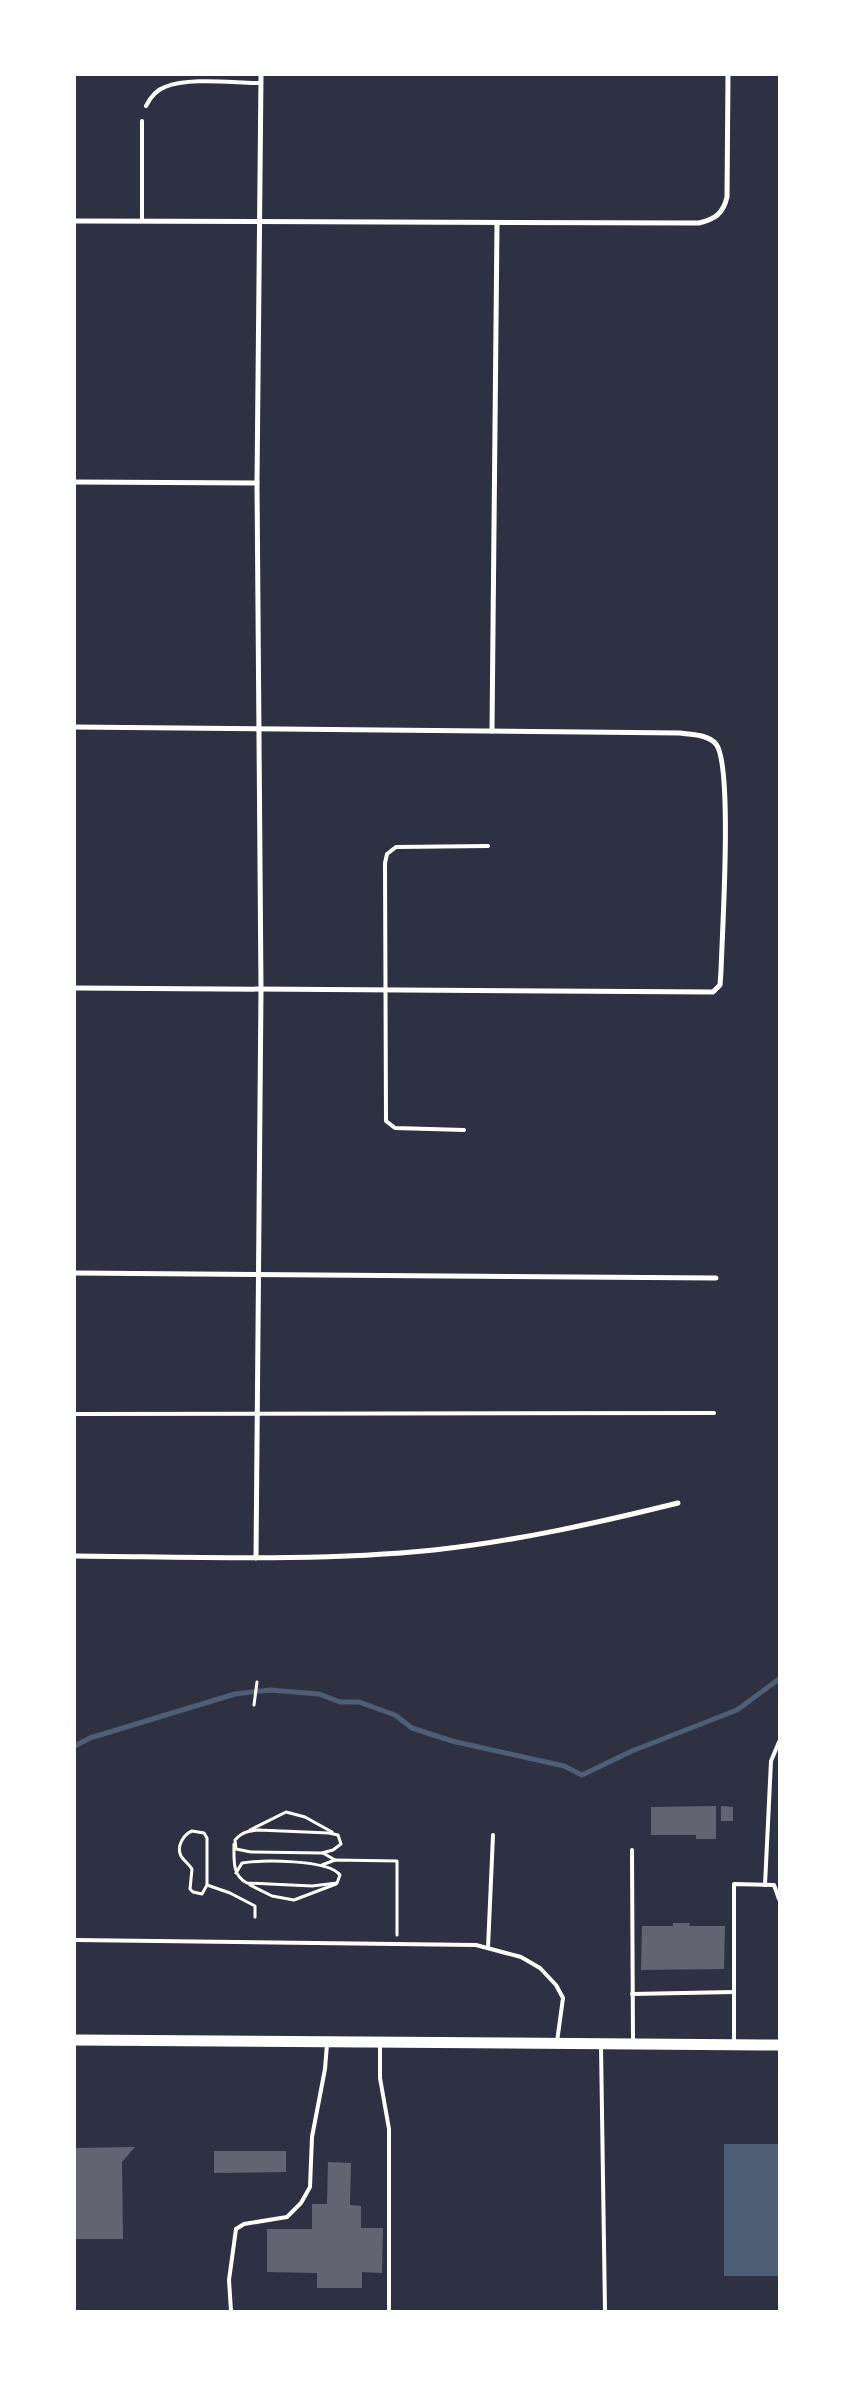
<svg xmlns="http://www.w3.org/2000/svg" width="854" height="2386" font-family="'Nunito Sans',sans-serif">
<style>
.water{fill:#4f5d75}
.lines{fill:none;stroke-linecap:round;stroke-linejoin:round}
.stream{stroke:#4f5d75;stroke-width:5}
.building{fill:#626471}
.path{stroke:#fff;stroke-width:3}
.service{stroke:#fff;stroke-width:4}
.minor{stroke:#fff;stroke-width:5}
.trunk{stroke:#fff;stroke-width:11}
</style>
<rect width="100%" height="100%" fill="#2d3142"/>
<rect class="water" x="724" y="2144" width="55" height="132"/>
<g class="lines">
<path class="stream" d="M 75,1746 L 90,1738 L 235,1694 L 270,1690 L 319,1694 L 340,1702 L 359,1702 L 395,1715 L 412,1728 L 452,1741 L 564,1766 L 582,1775 L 632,1751 L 737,1710 L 779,1679"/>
</g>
<g class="building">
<path d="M 716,1806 L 716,1839 L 696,1839 L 696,1835 L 651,1835 L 651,1807 Z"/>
<path d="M 721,1806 L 733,1807 L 733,1821 L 721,1821 Z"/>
<path d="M 673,1923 L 690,1923 L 689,1926 L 725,1926 L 724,1969 L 641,1970 L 642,1926 L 673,1926 Z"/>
<path d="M 135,2147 L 122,2162 L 123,2239 L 75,2239 L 75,2148 Z"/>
<path d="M 214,2151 L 286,2151 L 286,2172 L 214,2173 Z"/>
<path d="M 328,2162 L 351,2163 L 350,2205 L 361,2206 L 361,2228 L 383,2228 L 382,2273 L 362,2272 L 362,2288 L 317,2288 L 317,2273 L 267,2272 L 267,2229 L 312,2229 L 312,2204 L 327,2204 Z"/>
</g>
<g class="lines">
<g class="path">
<path d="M 254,1705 L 257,1682"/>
<path d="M 250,1830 L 286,1812 L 305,1817 L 332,1832"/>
<path d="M 258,1830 L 329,1833 L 338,1835 L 341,1844 L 333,1850 L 322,1853 L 251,1852 L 236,1849 L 235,1840 C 242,1832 248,1831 258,1830 Z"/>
<path d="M 192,1831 L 204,1833 L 207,1838 L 207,1885 L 202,1894 L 193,1892 L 190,1889 L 192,1869 C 189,1864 184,1861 181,1856 C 176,1846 184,1834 192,1831 Z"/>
<path d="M 234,1844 C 234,1859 232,1876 247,1883 L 312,1886 L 337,1883 L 340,1875 C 328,1859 261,1860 242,1863 L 236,1873"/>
<path d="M 323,1853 L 335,1860"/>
<path d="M 322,1865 L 335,1860 L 397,1861 L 397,1935"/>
<path d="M 207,1885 L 230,1893 L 255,1906 L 255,1917"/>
<path d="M 250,1885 L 272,1896 L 294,1900 L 336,1884"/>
</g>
<g class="service">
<path d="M 146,106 C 150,98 156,90 165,87 C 190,77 233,83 261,83"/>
<path d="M 142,121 L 142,221"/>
<path d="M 464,1130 L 395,1128 L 386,1121 L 385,863 L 387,854 L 396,847 L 488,846"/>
<path d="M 75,1414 L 714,1413"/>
<path d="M 632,1850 L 633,2041"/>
<path d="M 765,1885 L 771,1761 L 779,1742"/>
<path d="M 75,1940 L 476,1945 L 521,1957 L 540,1968 L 556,1985 L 563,1998 L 557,2042"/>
<path d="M 488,1948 L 493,1835"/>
<path d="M 632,1994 L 734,1992"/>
<path d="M 734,2042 L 734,1884 L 774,1885 L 779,1899"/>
<path d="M 380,2045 L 380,2078 L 389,2129 L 389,2311"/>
<path d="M 601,2046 L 605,2311"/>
<path d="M 231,2311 L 229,2280 L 236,2229 L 244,2224 L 287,2217 L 301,2203 L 310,2187 L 312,2137 L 325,2069 L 327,2044"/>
</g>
<g class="minor">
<path d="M 75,221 L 699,223 C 715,219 723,214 727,197 L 728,75"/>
<path d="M 75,482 L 257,483"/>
<path d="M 75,727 L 680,733 C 692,735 707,734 716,744 C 733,765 722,935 721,971 L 720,985 L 713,992 L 75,988"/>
<path d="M 492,731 L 497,224"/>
<path d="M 75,1273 L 716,1278"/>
<path d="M 75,1556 C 194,1557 315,1562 434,1550 C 517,1541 597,1523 678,1503"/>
<path d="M 256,1558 L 261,990 L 257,483 L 261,75"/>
</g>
<path class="trunk" d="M 75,2040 L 779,2045"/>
</g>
<rect width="854" height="2386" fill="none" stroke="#ffffff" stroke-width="152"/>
</svg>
